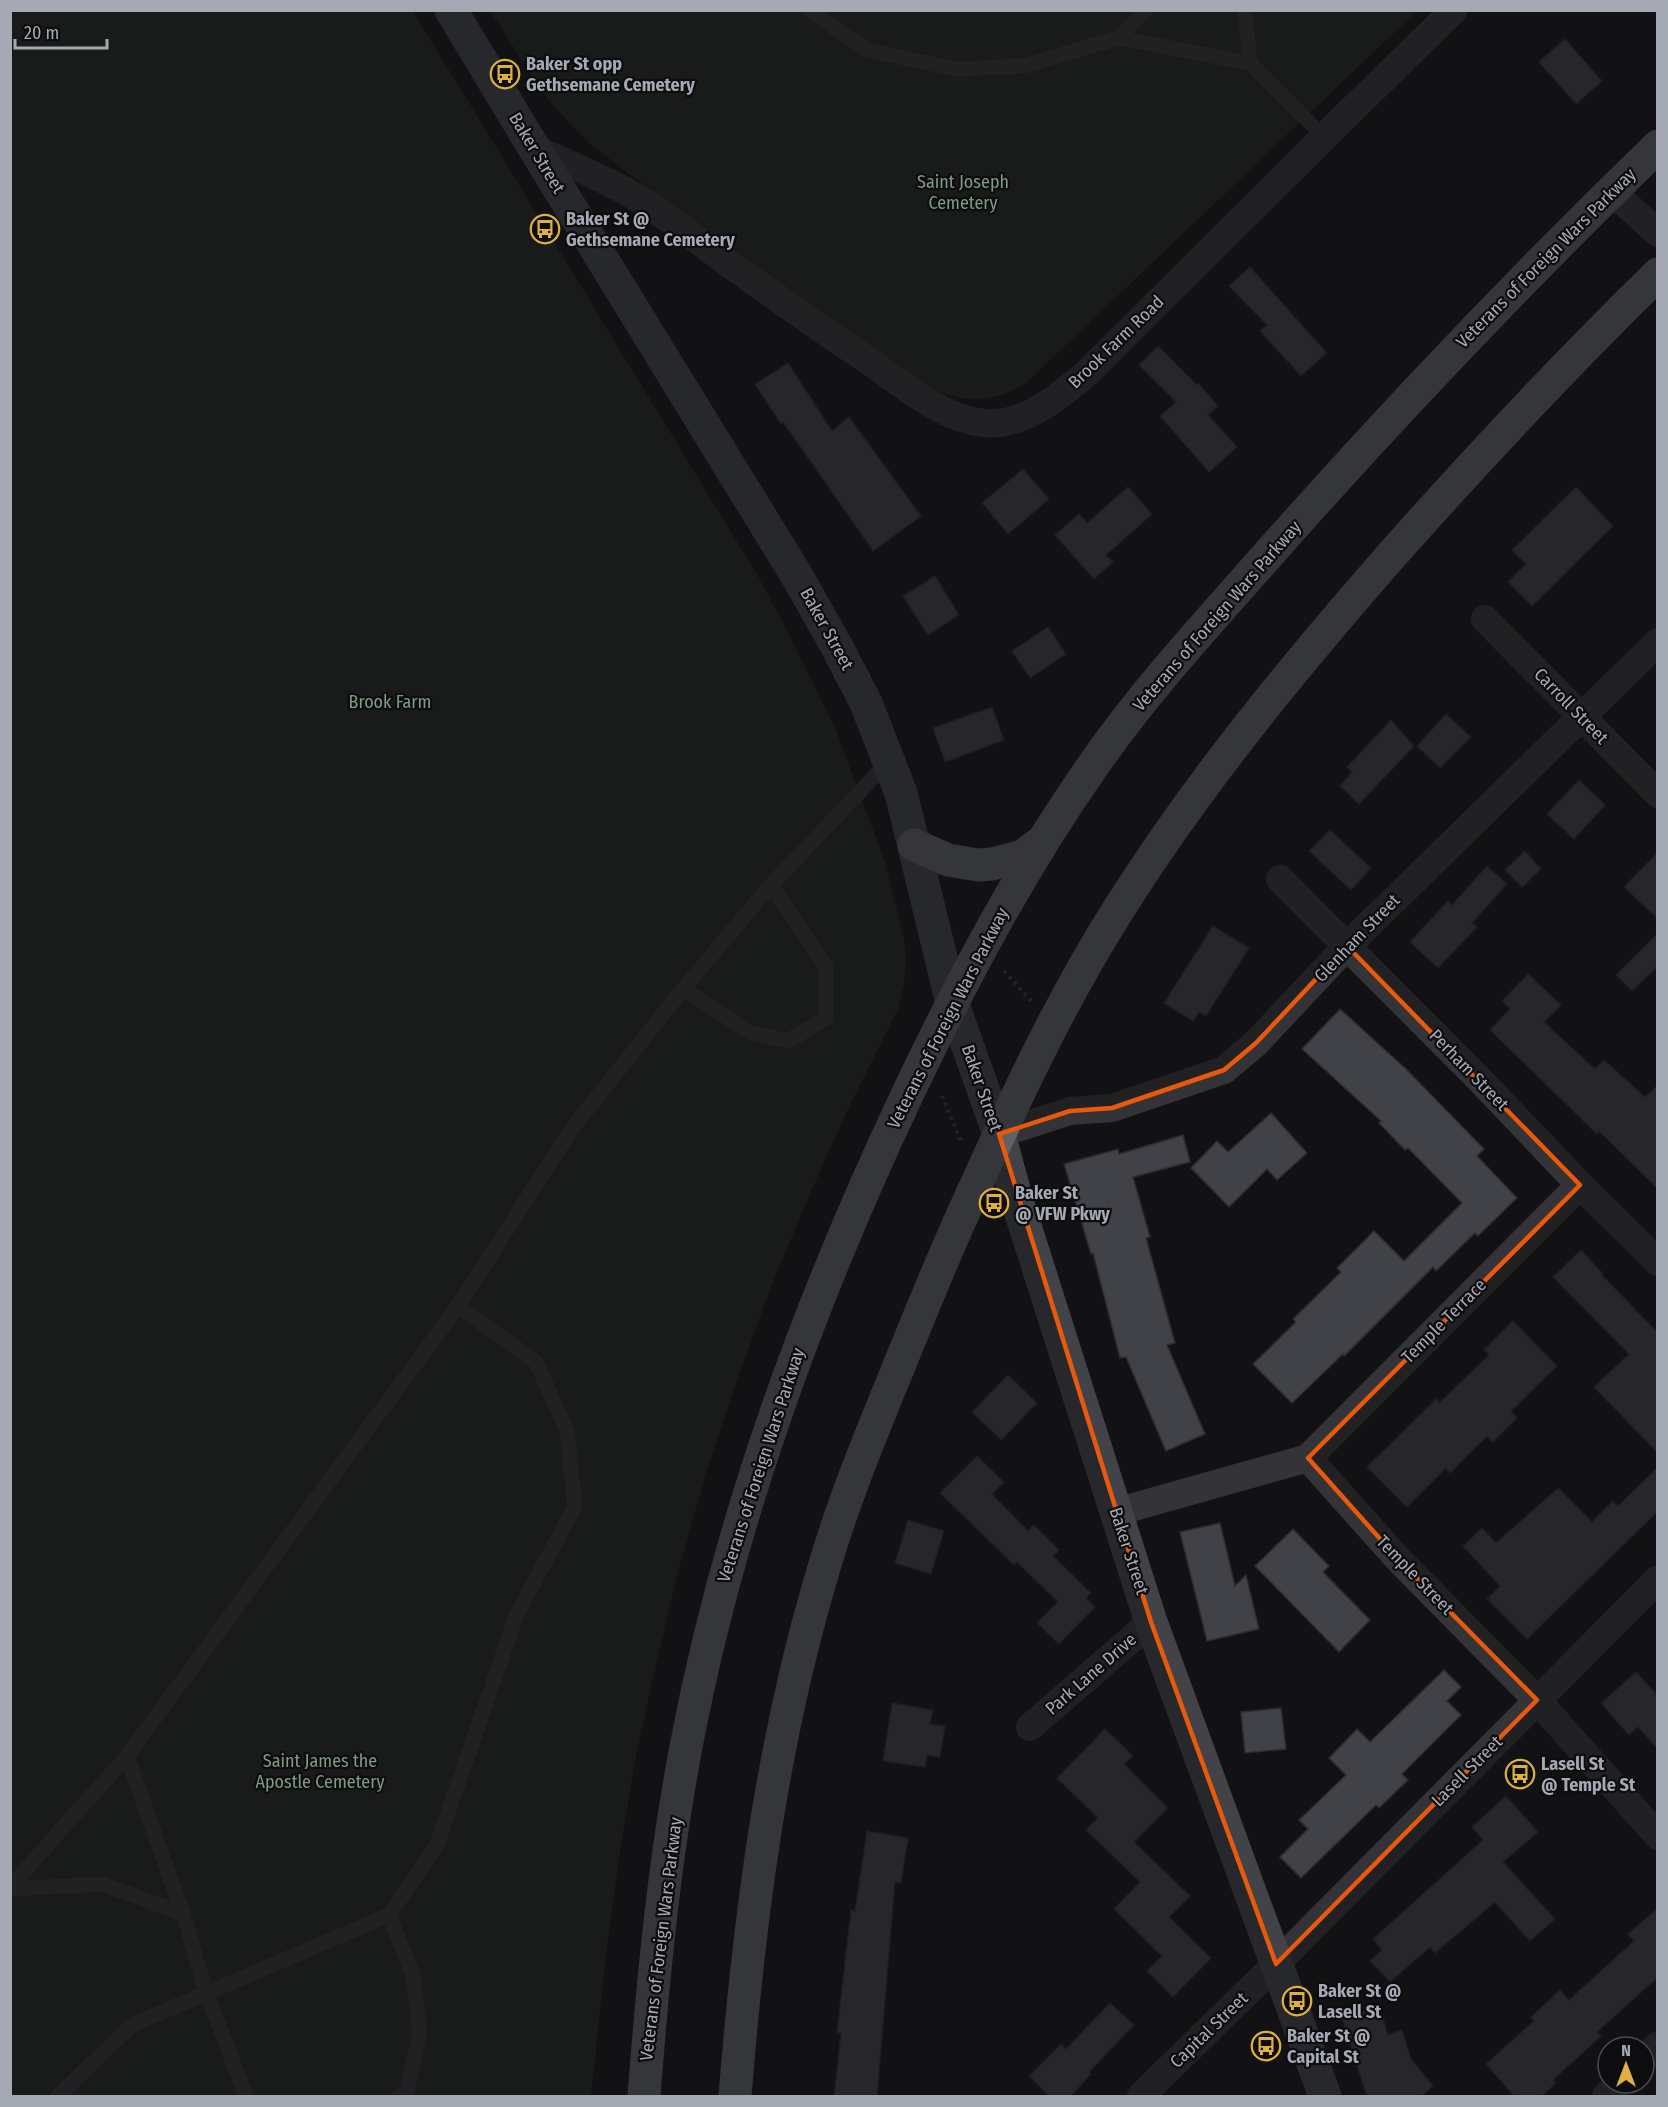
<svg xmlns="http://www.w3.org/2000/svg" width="1668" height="2107" font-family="'Fira Sans Condensed',sans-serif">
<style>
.green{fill:#1f2620}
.building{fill:#414247;stroke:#2d2c2f;stroke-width:1.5}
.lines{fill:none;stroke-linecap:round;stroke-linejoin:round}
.path{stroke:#3a3b3f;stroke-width:4;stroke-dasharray:3 4.5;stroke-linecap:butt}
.lane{stroke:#343438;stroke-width:15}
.street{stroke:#343438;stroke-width:28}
.secondary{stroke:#424348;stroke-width:33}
.highway{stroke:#606269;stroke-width:33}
.marked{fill:none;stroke:#e8590c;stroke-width:4.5;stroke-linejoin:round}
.labels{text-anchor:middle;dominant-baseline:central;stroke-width:4.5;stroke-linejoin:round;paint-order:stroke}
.poi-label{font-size:18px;font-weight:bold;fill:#a5a9b3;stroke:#0d0d0f;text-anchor:start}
.street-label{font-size:18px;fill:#a5a9b3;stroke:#0d0d0f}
.park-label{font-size:18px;fill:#7e9c81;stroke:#0d0d0f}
</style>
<rect width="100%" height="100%" fill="#121214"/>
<g class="green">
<path d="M 11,11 L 413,11 L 758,576 L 785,627 L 836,730 L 885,862 L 904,938 L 906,958 L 904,986 L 898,1009 L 849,1107 L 809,1196 L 771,1287 L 737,1380 L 706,1474 L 679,1568 L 656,1664 L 635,1761 L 619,1858 L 606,1955 L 591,2096 L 11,2096 Z"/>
<path d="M 490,11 L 1417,11 L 1026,383 C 994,403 968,403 933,390 L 759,272 L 591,145 L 554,107 L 536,82 Z"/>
</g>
<g class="building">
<path d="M 1565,39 L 1602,81 L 1576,104 L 1539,62 Z"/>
<path d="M 1250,267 L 1327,353 L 1301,376 L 1260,331 L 1267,325 L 1229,286 Z"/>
<path d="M 1158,346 L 1196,384 L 1198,383 L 1218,406 L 1208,415 L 1237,447 L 1209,472 L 1160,416 L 1176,402 L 1139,365 Z"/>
<path d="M 788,363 L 832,431 L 849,417 L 921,516 L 873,551 L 783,422 L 781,424 L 755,384 Z"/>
<path d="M 1023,469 L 1049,499 L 1008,534 L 982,503 Z"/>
<path d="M 1128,487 L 1152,514 L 1106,555 L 1113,562 L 1094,579 L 1055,535 L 1079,514 L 1087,523 Z"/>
<path d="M 1576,487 L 1613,526 L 1532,606 L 1508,582 L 1526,564 L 1512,550 Z"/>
<path d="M 935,576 L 959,615 L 928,635 L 903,596 Z"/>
<path d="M 1048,627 L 1066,654 L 1030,678 L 1012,651 Z"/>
<path d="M 992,707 L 1004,740 L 945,762 L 933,728 Z"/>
<path d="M 1446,714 L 1471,737 L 1440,768 L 1417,746 Z"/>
<path d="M 1391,720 L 1414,746 L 1359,804 L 1340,786 L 1352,772 L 1347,767 Z"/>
<path d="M 1579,780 L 1605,805 L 1574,839 L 1547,814 Z"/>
<path d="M 1330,830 L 1371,868 L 1351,890 L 1309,851 Z"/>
<path d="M 1525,851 L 1541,869 L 1522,887 L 1505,870 Z"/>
<path d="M 1658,852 L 1658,919 L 1624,887 Z"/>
<path d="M 1487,866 L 1507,884 L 1472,923 L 1477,927 L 1438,968 L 1410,942 L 1448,901 L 1452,905 Z"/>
<path d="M 1213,926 L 1249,948 L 1206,1016 L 1199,1012 L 1193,1021 L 1164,1003 Z"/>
<path d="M 1658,933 L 1658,966 L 1632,991 L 1616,975 Z"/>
<path d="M 1528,974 L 1561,1005 L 1544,1022 L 1595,1069 L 1604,1060 L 1645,1097 L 1658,1085 L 1658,1189 L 1599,1131 L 1597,1134 L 1490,1030 L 1510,1009 L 1502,1001 Z"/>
<path d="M 1340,1009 L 1406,1069 L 1484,1149 L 1477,1156 L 1517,1198 L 1478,1236 L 1475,1233 L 1436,1271 L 1433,1267 L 1344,1356 L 1343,1354 L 1292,1403 L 1253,1364 L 1296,1322 L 1293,1319 L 1341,1272 L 1337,1268 L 1374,1231 L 1404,1261 L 1462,1203 L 1408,1148 L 1405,1150 L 1379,1123 L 1381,1121 L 1302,1049 Z"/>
<path d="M 1271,1113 L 1307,1153 L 1277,1180 L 1267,1169 L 1229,1207 L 1191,1168 L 1217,1141 L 1228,1152 Z"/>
<path d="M 1183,1135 L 1190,1162 L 1133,1177 L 1150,1237 L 1146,1238 L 1175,1343 L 1167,1345 L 1205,1434 L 1166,1451 L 1126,1357 L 1120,1358 L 1093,1253 L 1091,1254 L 1064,1164 L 1118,1149 L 1119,1154 Z"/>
<path d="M 1581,1250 L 1603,1274 L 1602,1275 L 1658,1333 L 1658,1453 L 1594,1387 L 1629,1354 L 1553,1277 Z"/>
<path d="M 1513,1321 L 1557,1366 L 1511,1411 L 1517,1418 L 1493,1442 L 1487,1436 L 1450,1473 L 1446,1468 L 1407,1507 L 1367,1467 L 1436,1399 L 1439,1403 L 1489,1355 L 1484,1350 Z"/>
<path d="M 1008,1375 L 1037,1403 L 1001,1440 L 972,1412 Z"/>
<path d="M 977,1456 L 1004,1482 L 992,1494 L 1028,1531 L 1034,1525 L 1059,1550 L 1053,1556 L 1091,1593 L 1086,1598 L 1095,1607 L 1059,1644 L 1037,1623 L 1058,1602 L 1017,1562 L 1014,1565 L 940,1493 Z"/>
<path d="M 1658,1467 L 1658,1511 L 1527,1639 L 1487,1599 L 1500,1586 L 1463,1546 L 1482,1528 L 1496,1543 L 1558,1488 L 1592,1522 L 1613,1501 L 1618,1506 Z"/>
<path d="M 908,1520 L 944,1531 L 931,1574 L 895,1563 Z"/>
<path d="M 1220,1523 L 1235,1586 L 1246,1575 L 1259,1629 L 1207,1641 L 1180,1532 Z"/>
<path d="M 1293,1529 L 1329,1566 L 1323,1572 L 1370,1620 L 1339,1652 L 1255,1566 Z"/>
<path d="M 1444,1670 L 1461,1687 L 1447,1701 L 1461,1715 L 1402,1774 L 1408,1780 L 1379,1808 L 1376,1805 L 1301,1878 L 1280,1857 L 1308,1829 L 1299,1820 L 1346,1775 L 1329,1758 L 1357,1729 L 1370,1742 Z"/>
<path d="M 1636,1672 L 1658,1696 L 1658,1749 L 1638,1727 L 1629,1735 L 1601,1703 Z"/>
<path d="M 892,1703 L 933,1710 L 930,1724 L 945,1726 L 940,1757 L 927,1755 L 925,1767 L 883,1761 Z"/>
<path d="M 1281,1708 L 1286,1749 L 1245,1753 L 1241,1712 Z"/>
<path d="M 1105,1729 L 1133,1756 L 1124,1764 L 1168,1808 L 1134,1842 L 1190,1896 L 1169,1917 L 1211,1958 L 1173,1997 L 1147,1971 L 1162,1956 L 1114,1909 L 1140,1882 L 1086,1830 L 1098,1818 L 1057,1778 Z"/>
<path d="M 1506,1796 L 1538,1832 L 1503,1862 L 1555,1919 L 1530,1941 L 1495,1902 L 1435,1953 L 1430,1947 L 1390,1982 L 1370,1961 L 1382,1950 L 1373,1939 L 1483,1840 L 1472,1827 Z"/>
<path d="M 867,1831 L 908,1838 L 901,1883 L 895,1882 L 877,2097 L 834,2097 L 841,2033 L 837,2033 L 851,1910 L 855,1911 Z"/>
<path d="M 1658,1908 L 1658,1977 L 1597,2032 L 1601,2036 L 1553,2080 L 1556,2083 L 1541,2097 L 1515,2097 L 1486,2064 L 1534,2021 L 1531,2017 L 1560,1990 L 1569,2000 L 1634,1941 L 1628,1934 Z"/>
<path d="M 1110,2003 L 1134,2025 L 1089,2072 L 1091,2074 L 1070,2097 L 1050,2097 L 1029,2076 L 1061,2044 L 1066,2049 Z"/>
<path d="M 1379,2006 L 1388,2035 L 1402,2030 L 1411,2059 L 1433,2086 L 1420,2097 L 1367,2097 L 1342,2018 Z"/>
</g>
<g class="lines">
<g class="path">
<path d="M 1004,971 L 1031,1001"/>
<path d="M 942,1096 L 961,1141"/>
</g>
<g class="lane">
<path d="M 810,10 L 867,50 L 956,69 L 1024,66 L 1118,38 L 1146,10"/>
<path d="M 1245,10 L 1250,63 L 1324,137"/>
<path d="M 1118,38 L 1250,63"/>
<path d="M 683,989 L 751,1033 L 788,1041 L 826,1018 L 826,967 L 771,885"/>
<path d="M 127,1756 L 183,1914 L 207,1994 L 246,2096"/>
<path d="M 10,1887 L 127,1756 L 458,1306 L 571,1130 L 683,989 L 771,885 L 889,761"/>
<path d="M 10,1889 L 103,1884 L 183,1914"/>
<path d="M 389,1915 L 413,1975 L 420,2034 L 407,2090 L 400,2096"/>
<path d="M 58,2096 L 132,2025 L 389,1915 L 437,1845 L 516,1616 L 575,1506 L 567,1431 L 536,1362 L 458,1306"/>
</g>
<g class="street">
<path d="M 534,148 C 572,166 612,181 647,204 C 678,224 706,247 735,268 C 781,301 827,333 873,364 C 906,387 943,419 984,423 C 1023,427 1060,396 1087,373 L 1324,137 L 1454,10"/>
<path d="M 1611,191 L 1658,233"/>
<path d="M 1485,619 L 1658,794"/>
<path d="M 1280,879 L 1480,1080 L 1580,1185 L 1658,1262"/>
<path d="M 999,1134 L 1070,1111 L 1112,1108 L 1224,1070 L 1256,1043 L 1347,946 L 1658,642"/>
<path d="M 1308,1458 L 1580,1185"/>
<path d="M 1116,1512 L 1308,1458 L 1398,1559 L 1537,1700 L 1658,1836"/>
<path d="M 1030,1727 L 1151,1622"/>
<path d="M 1644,2059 L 1658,2045"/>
<path d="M 1141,2096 L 1276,1964 L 1658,1579"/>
<path d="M 1606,2096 L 1620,2083"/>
</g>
<path class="secondary" d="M 451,10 L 534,148 L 797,576 L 837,647 L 866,703 L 901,793 L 951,999 L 999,1134 L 1017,1201 L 1151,1622 L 1325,2096"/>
<g class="highway">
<path d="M 914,845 L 948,860 L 978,865 L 992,864 L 1023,856 L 1043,841"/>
<path d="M 644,2096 C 653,1979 664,1863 686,1747 C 729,1519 809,1302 908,1093 C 962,980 1020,870 1092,767 C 1148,686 1216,614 1281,540 C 1402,404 1527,273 1658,146"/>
<path d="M 735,2096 C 749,1921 771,1747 821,1578 C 841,1507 869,1439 897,1371 C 918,1319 939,1267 962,1216 C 1010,1110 1058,1004 1120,907 C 1199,782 1293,668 1390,557 C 1476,460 1565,365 1658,274"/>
</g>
</g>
<path d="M0 0H1668V2107H0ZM 1347,946 L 1580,1185 L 1308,1458 L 1398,1559 L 1537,1700 L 1276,1964 L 1151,1622 L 999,1134 L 1070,1111 L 1112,1108 L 1224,1070 L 1256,1043 Z" fill="#121214" fill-opacity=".55" fill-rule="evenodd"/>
<path class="marked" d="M 1347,946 L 1580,1185 L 1308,1458 L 1398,1559 L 1537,1700 L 1276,1964 L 1151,1622 L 999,1134 L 1070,1111 L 1112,1108 L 1224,1070 L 1256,1043 Z"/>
<defs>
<g id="bus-ring" transform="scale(1.5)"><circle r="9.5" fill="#0d0d0f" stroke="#dfb03f" stroke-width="1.5"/><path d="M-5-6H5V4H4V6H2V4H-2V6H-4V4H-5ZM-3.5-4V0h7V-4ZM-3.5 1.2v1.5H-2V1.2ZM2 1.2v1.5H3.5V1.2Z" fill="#dfb03f"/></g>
</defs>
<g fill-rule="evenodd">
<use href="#bus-ring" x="505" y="74"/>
<use href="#bus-ring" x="545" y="229"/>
<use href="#bus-ring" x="994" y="1203"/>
<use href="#bus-ring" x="1520" y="1774"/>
<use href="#bus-ring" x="1297" y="2001"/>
<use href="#bus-ring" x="1266" y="2046"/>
</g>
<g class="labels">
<g class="poi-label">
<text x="526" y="64">Baker St opp<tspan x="526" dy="21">Gethsemane Cemetery</tspan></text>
<text x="566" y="219">Baker St @<tspan x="566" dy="21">Gethsemane Cemetery</tspan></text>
<text x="1015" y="1193">Baker St<tspan x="1015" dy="21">@ VFW Pkwy</tspan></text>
<text x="1541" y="1764">Lasell St<tspan x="1541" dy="21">@ Temple St</tspan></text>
<text x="1318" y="1991">Baker St @<tspan x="1318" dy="21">Lasell St</tspan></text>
<text x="1287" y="2036">Baker St @<tspan x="1287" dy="21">Capital St</tspan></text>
</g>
<g class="street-label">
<text transform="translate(537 153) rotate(59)">Baker Street</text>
<text transform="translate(1546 258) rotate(-45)">Veterans of Foreign Wars Parkway</text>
<text transform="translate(1116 342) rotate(-44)">Brook Farm Road</text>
<text transform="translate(1217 616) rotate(-49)">Veterans of Foreign Wars Parkway</text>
<text transform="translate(827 629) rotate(61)">Baker Street</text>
<text transform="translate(1571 706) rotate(46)">Carroll Street</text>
<text transform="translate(1357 938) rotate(-46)">Glenham Street</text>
<text transform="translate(948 1018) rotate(-63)">Veterans of Foreign Wars Parkway</text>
<text transform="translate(1469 1070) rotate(46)">Perham Street</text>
<text transform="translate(982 1088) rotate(71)">Baker Street</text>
<text transform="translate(1444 1321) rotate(-45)">Temple Terrace</text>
<text transform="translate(761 1465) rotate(-72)">Veterans of Foreign Wars Parkway</text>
<text transform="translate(1129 1551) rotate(72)">Baker Street</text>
<text transform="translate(1415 1575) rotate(46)">Temple Street</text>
<text transform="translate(1091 1674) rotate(-41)">Park Lane Drive</text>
<text transform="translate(1467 1771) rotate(-45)">Lasell Street</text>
<text transform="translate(661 1939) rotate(-83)">Veterans of Foreign Wars Parkway</text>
<text transform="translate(1209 2030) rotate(-44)">Capital Street</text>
</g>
<g class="park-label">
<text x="963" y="182">Saint Joseph<tspan x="963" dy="21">Cemetery</tspan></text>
<text x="390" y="702">Brook Farm</text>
<text x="320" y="1761">Saint James the<tspan x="320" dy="21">Apostle Cemetery</tspan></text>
</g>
</g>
<rect width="1668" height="2107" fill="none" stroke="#a5a9b3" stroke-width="24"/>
<g transform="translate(1626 2065)"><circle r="28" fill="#0d0d0f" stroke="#4a4b51" stroke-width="1.5"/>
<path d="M0-4.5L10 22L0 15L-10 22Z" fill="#dfb03f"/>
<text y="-9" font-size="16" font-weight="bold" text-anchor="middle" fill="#a5a9b3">N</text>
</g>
<path d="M15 39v9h92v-9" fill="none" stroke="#a5a9b3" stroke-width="3"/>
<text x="24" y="39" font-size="18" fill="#a5a9b3" stroke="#0d0d0f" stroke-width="4.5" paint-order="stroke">20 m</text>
</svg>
